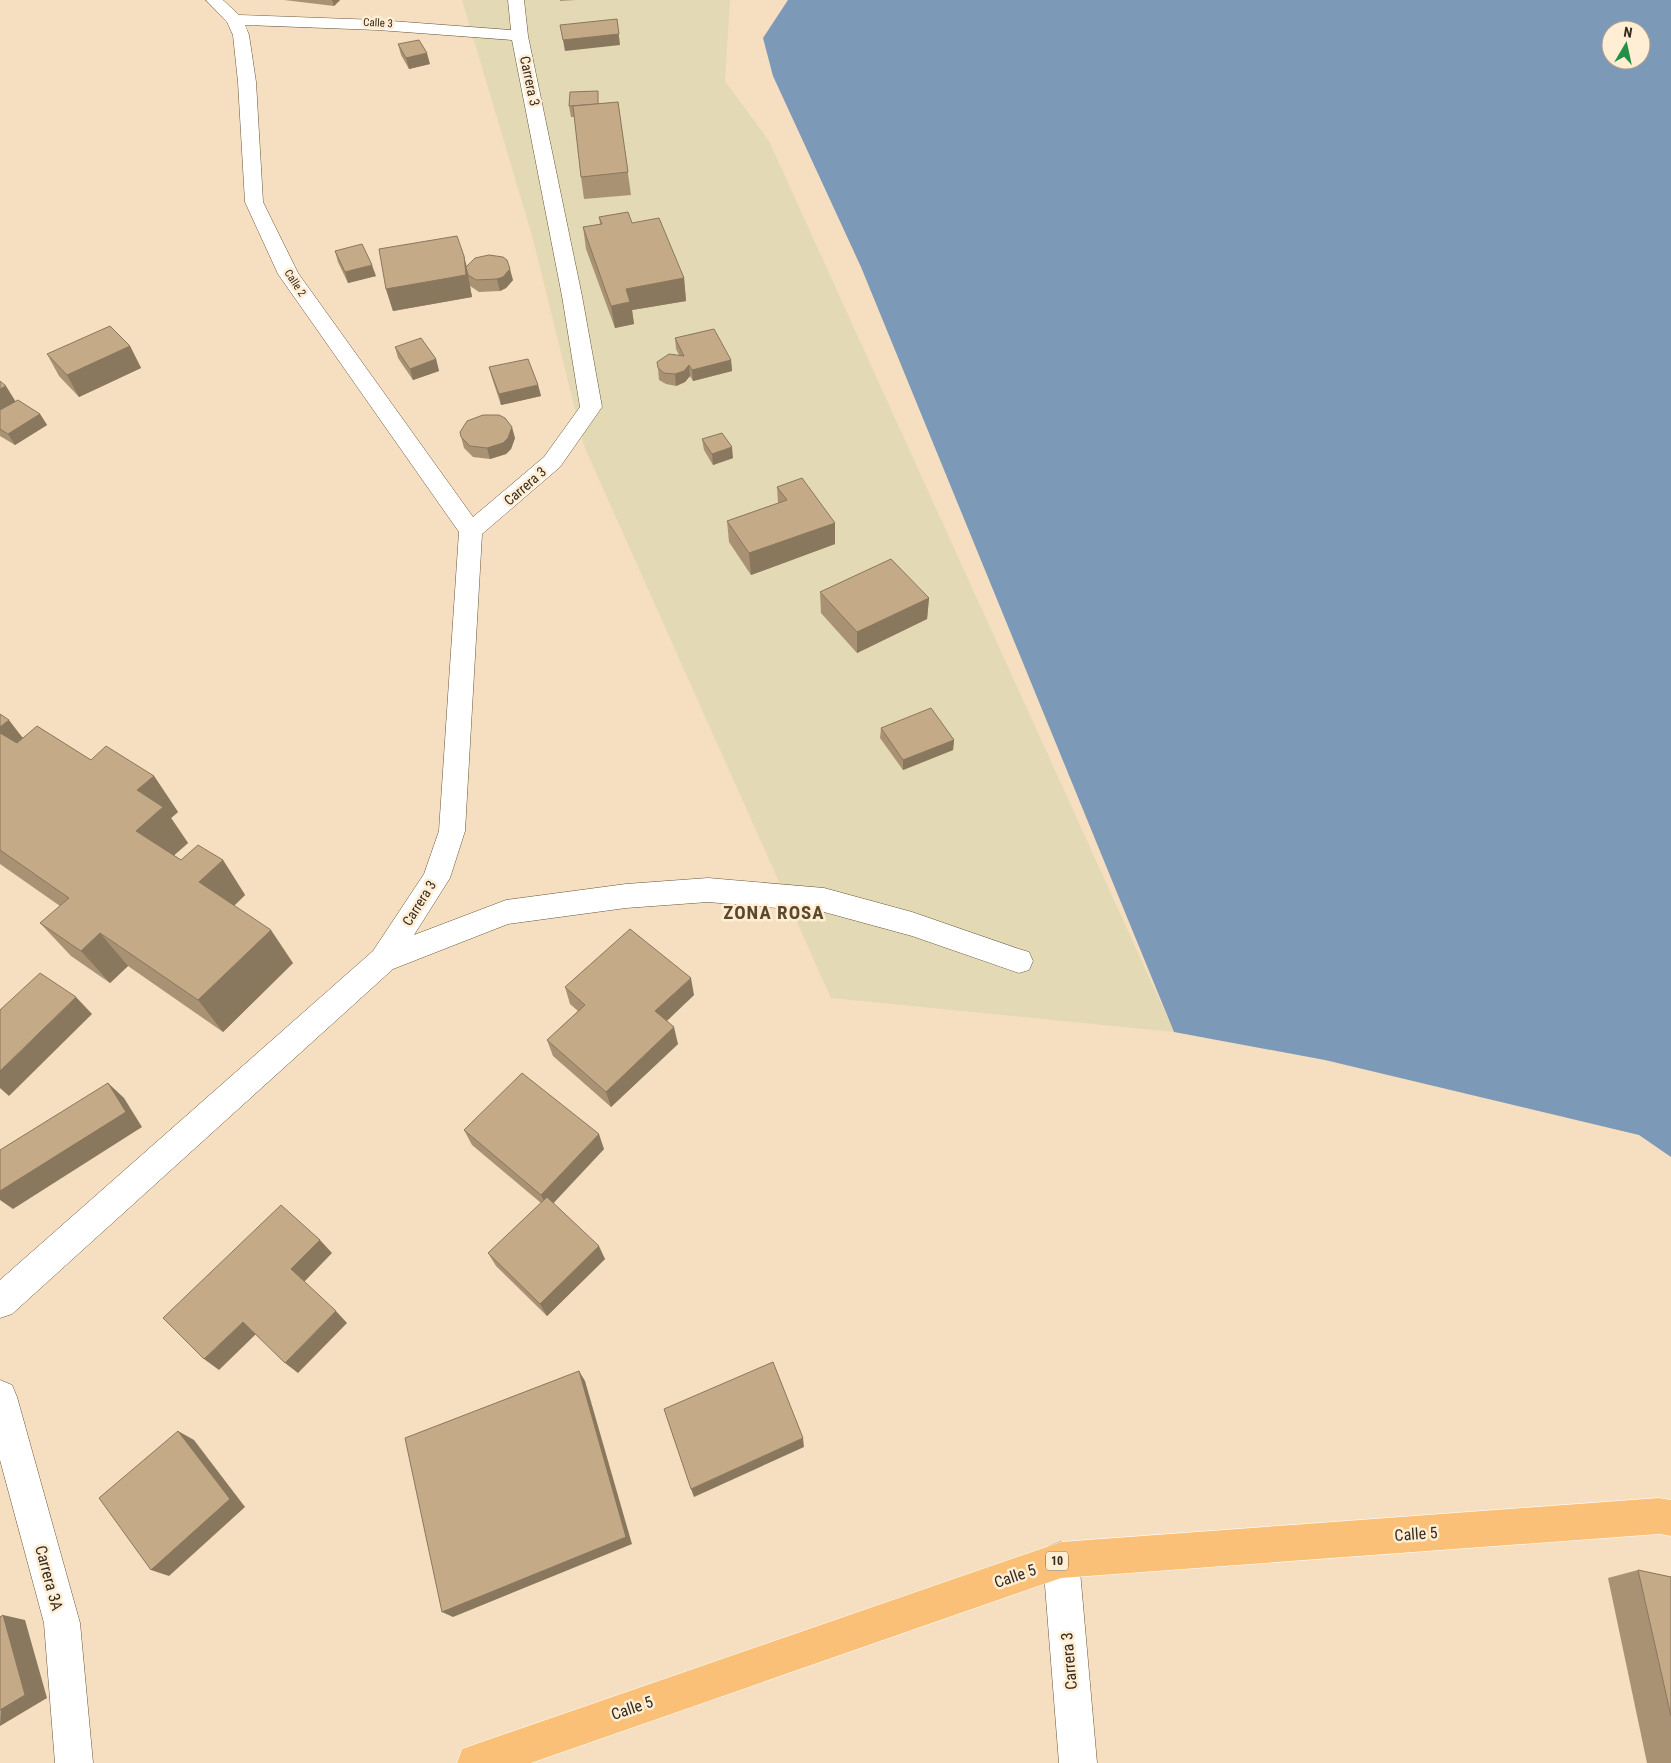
<svg xmlns="http://www.w3.org/2000/svg" width="1671" height="1763" font-family="'Roboto Condensed',sans-serif">
<style>
.sand{fill:#e3d9b4}
.water{fill:#7c99b8;fill-rule:evenodd}
.lines{fill:none;stroke-linecap:round;stroke-linejoin:round}
.minor-casing{stroke:#69563b;stroke-width:1}
.primary-casing{stroke:#fff;stroke-width:1}
.minor{fill:#fff;fill-rule:evenodd}
.primary{fill:#fbc077;fill-rule:evenodd}
.wall{fill:#a99274}
.shaded-wall{fill:#89775e}
.building{fill:#c4aa87;stroke:#89775e}
.labels{text-anchor:middle;dominant-baseline:central;stroke-width:5;stroke-linejoin:round;paint-order:stroke}
.far-street-label{font-size:11px;fill:#342b1f;stroke:#ffedd4}
.shield{fill:#ffedd4;stroke:#716555;stroke-width:1}
.shield-label{font-size:12px;font-weight:bold;fill:#342b1f}
.street-label{font-size:14px;fill:#342b1f;stroke:#ffedd4}
.near-street-label{font-size:16px;fill:#342b1f;stroke:#ffedd4}
.district-label{font-size:19px;font-weight:bold;letter-spacing:1px;fill:#5b492e;stroke:#ffedd4}
</style>
<rect width="100%" height="100%" fill="#f5dfc0"/>
<path class="sand" d="M 462,0 L 730,0 L 725,81 L 769,141 L 1174,1032 L 831,998 L 584,446 L 533,239 Z"/>
<path class="water" d="M 788,0 L 1671,0 L 1671,1157 L 1639,1135 L 1325,1060 L 1174,1032 L 861,267 L 773,76 L 763,38 ZM 1611,30 L 1641,30 L 1641,60 L 1611,60 Z"/>
<g class="lines">
<g class="minor-casing">
<g id="minor">
<path d="M 206,0 L 223,0 L 239,15 L 378,20 L 511,30 L 508,0 L 524,0 L 528,36 L 582,296 L 602,407 L 560,467 L 482,534 L 465,831 L 450,878 L 414,935 L 506,900 L 626,884 L 708,878 L 824,888 L 912,912 L 1019,949 L 1029,952 L 1033,961 L 1029,970 L 1019,973 L 912,936 L 824,912 L 708,902 L 626,908 L 508,924 L 393,969 L 12,1314 L 0,1318 L 0,1280 L 373,951 L 424,874 L 439,831 L 459,532 L 278,274 L 245,202 L 238,82 L 233,35 L 227,22 ZM 245,25 L 378,30 L 512,40 L 562,296 L 580,407 L 544,457 L 473,517 L 298,273 L 263,202 L 256,82 L 249,35 Z"/>
<path d="M 0,1380 L 12,1385 L 17,1397 L 80,1623 L 93,1763 L 55,1763 L 44,1623 L 0,1460 Z"/>
<path d="M 1061,1542 L 1074,1547 L 1079,1560 L 1097,1763 L 1059,1763 L 1043,1560 L 1048,1547 Z"/>
</g>
</g>
<g class="primary-casing">
<path id="primary" d="M 1659,1498 L 1671,1500 L 1671,1536 L 1659,1534 L 1061,1578 L 531,1763 L 457,1763 L 462,1749 L 476,1744 L 1061,1542 Z"/>
</g>
<use href="#minor" class="minor"/>
<use href="#primary" class="primary"/>
</g>
<g class="wall">
<path d="M 284,0 L 340,0 L 334,6 Z"/>
<path d="M 560,0 L 576,0 L 560,1 Z"/>
<path d="M 398,44 L 430,64 L 409,69 L 401,55 Z"/>
<path d="M 618,102 L 631,195 L 584,199 L 581,177 L 575,117 L 571,117 L 569,106 Z"/>
<path d="M 599,217 L 632,223 L 684,278 L 686,301 L 632,310 L 634,324 L 615,328 L 586,249 L 583,227 L 600,224 Z"/>
<path d="M 335,251 L 376,276 L 348,283 L 338,262 Z"/>
<path d="M 466,267 L 513,280 L 506,288 L 500,291 L 479,292 L 470,286 L 472,297 L 393,311 L 386,289 Z"/>
<path d="M 675,338 L 731,360 L 732,371 L 693,381 L 690,376 L 685,382 L 676,386 L 666,384 L 659,380 L 658,368 L 679,355 L 676,349 Z"/>
<path d="M 130,346 L 141,368 L 79,397 L 59,376 L 47,354 Z"/>
<path d="M 395,347 L 436,359 L 439,371 L 413,380 L 398,358 Z"/>
<path d="M 489,367 L 538,385 L 541,396 L 501,405 L 492,378 Z"/>
<path d="M 0,381 L 15,401 L 40,414 L 47,425 L 15,445 L 0,436 Z"/>
<path d="M 461,437 L 515,438 L 511,449 L 506,454 L 490,459 L 473,457 L 464,448 Z"/>
<path d="M 702,439 L 733,458 L 713,465 L 704,450 Z"/>
<path d="M 777,487 L 835,523 L 835,544 L 751,575 L 729,542 L 727,521 L 778,503 Z"/>
<path d="M 820,592 L 929,598 L 927,619 L 857,653 L 821,613 Z"/>
<path d="M 0,714 L 23,738 L 91,760 L 154,776 L 178,812 L 171,818 L 188,843 L 174,855 L 181,860 L 223,860 L 245,895 L 234,906 L 293,963 L 223,1032 L 128,966 L 110,983 L 71,956 L 40,923 L 60,906 L 0,864 Z"/>
<path d="M 881,728 L 954,740 L 953,750 L 903,770 L 880,738 Z"/>
<path d="M 565,987 L 694,995 L 667,1021 L 678,1044 L 611,1107 L 553,1056 L 547,1040 L 578,1011 L 570,1004 Z"/>
<path d="M 464,1130 L 604,1149 L 553,1203 L 605,1259 L 547,1316 L 496,1266 L 488,1253 L 541,1203 L 472,1145 Z"/>
<path d="M 1638,1570 L 1671,1577 L 1671,1763 L 1647,1763 L 1608,1578 Z"/>
</g>
<g class="shaded-wall">
<path d="M 332,0 L 340,0 L 334,6 Z"/>
<path d="M 617,19 L 620,45 L 565,51 L 563,40 Z"/>
<path d="M 427,53 L 430,64 L 409,69 L 406,58 Z"/>
<path d="M 464,256 L 469,275 L 468,275 L 472,297 L 393,311 L 386,289 Z"/>
<path d="M 372,265 L 376,276 L 348,283 L 345,272 Z"/>
<path d="M 510,269 L 513,280 L 506,288 L 500,291 L 497,279 Z"/>
<path d="M 684,278 L 686,301 L 632,310 L 634,324 L 615,328 L 611,306 L 626,289 Z"/>
<path d="M 130,346 L 141,368 L 79,397 L 67,375 Z"/>
<path d="M 436,359 L 439,371 L 413,380 L 410,369 Z"/>
<path d="M 731,360 L 732,371 L 693,381 L 692,370 Z"/>
<path d="M 689,365 L 690,376 L 685,382 L 676,386 L 675,374 Z"/>
<path d="M 538,385 L 541,396 L 501,405 L 499,394 Z"/>
<path d="M 6,386 L 19,407 L 0,418 L 0,389 Z"/>
<path d="M 40,414 L 47,425 L 15,445 L 8,434 Z"/>
<path d="M 512,427 L 515,438 L 511,449 L 506,454 L 490,459 L 487,448 Z"/>
<path d="M 732,447 L 733,458 L 713,465 L 712,454 Z"/>
<path d="M 835,523 L 835,544 L 751,575 L 749,553 Z"/>
<path d="M 929,598 L 927,619 L 857,653 L 857,632 Z"/>
<path d="M 9,720 L 38,758 L 0,736 L 0,727 Z"/>
<path d="M 954,740 L 953,750 L 903,770 L 903,760 Z"/>
<path d="M 154,776 L 178,812 L 171,818 L 188,843 L 162,866 L 136,831 L 137,790 Z"/>
<path d="M 223,860 L 245,895 L 223,916 L 199,882 Z"/>
<path d="M 271,930 L 293,963 L 223,1032 L 198,1000 Z"/>
<path d="M 100,933 L 128,966 L 110,983 L 81,951 Z"/>
<path d="M 691,978 L 694,995 L 659,1028 L 655,1011 Z"/>
<path d="M 76,997 L 92,1014 L 9,1096 L 0,1088 L 0,1071 Z"/>
<path d="M 674,1027 L 678,1044 L 611,1107 L 606,1092 Z"/>
<path d="M 108,1083 L 124,1098 L 142,1127 L 13,1209 L 0,1200 L 0,1191 Z"/>
<path d="M 599,1134 L 604,1149 L 548,1209 L 541,1195 Z"/>
<path d="M 320,1240 L 332,1253 L 304,1282 L 291,1269 Z"/>
<path d="M 599,1246 L 605,1259 L 547,1316 L 540,1304 Z"/>
<path d="M 336,1311 L 347,1323 L 298,1373 L 285,1363 Z"/>
<path d="M 243,1322 L 257,1333 L 219,1370 L 204,1359 Z"/>
<path d="M 579,1371 L 585,1381 L 632,1544 L 453,1617 L 442,1612 Z"/>
<path d="M 178,1431 L 194,1440 L 245,1507 L 169,1576 L 151,1570 Z"/>
<path d="M 803,1438 L 804,1447 L 694,1497 L 691,1489 Z"/>
<path d="M 3,1615 L 25,1620 L 47,1698 L 0,1726 Z"/>
</g>
<g class="building">
<path d="M 617,19 L 619,34 L 563,40 L 560,25 Z"/>
<path d="M 419,40 L 427,53 L 406,58 L 398,44 Z"/>
<path d="M 598,91 L 598,104 L 569,106 L 570,92 Z"/>
<path d="M 618,102 L 628,172 L 581,177 L 573,106 Z"/>
<path d="M 628,212 L 632,223 L 659,218 L 684,278 L 626,289 L 630,302 L 611,306 L 583,227 L 602,224 L 599,217 Z"/>
<path d="M 457,236 L 464,256 L 466,275 L 386,289 L 379,249 Z"/>
<path d="M 362,244 L 372,265 L 345,272 L 335,251 Z"/>
<path d="M 489,255 L 503,257 L 507,260 L 510,269 L 503,277 L 497,279 L 476,280 L 468,275 L 466,267 L 475,258 Z"/>
<path d="M 110,326 L 130,346 L 67,375 L 47,354 Z"/>
<path d="M 714,329 L 731,360 L 692,370 L 689,365 L 684,371 L 675,374 L 664,373 L 658,368 L 657,362 L 669,354 L 684,356 L 675,338 Z"/>
<path d="M 421,338 L 436,359 L 410,369 L 395,347 Z"/>
<path d="M 528,359 L 538,385 L 499,394 L 489,367 Z"/>
<path d="M 0,381 L 6,386 L 0,389 Z"/>
<path d="M 18,400 L 40,414 L 8,434 L 0,429 L 0,410 Z"/>
<path d="M 483,415 L 499,415 L 505,418 L 512,427 L 508,438 L 503,443 L 487,448 L 470,446 L 461,437 L 460,432 L 467,421 Z"/>
<path d="M 722,433 L 732,447 L 712,454 L 702,439 Z"/>
<path d="M 802,478 L 835,523 L 749,553 L 727,521 L 787,500 L 777,487 Z"/>
<path d="M 891,559 L 929,598 L 857,632 L 820,592 Z"/>
<path d="M 931,708 L 954,740 L 903,760 L 881,728 Z"/>
<path d="M 0,714 L 9,720 L 0,727 Z"/>
<path d="M 37,726 L 91,760 L 106,746 L 154,776 L 137,790 L 163,807 L 136,831 L 181,860 L 198,845 L 223,860 L 199,882 L 271,930 L 198,1000 L 100,933 L 81,951 L 40,923 L 69,898 L 0,850 L 0,733 L 17,743 Z"/>
<path d="M 630,929 L 691,978 L 655,1011 L 674,1027 L 606,1092 L 547,1040 L 585,1005 L 565,987 Z"/>
<path d="M 40,973 L 76,997 L 0,1071 L 0,1010 Z"/>
<path d="M 522,1073 L 599,1134 L 541,1195 L 464,1130 Z"/>
<path d="M 108,1083 L 126,1112 L 0,1191 L 0,1150 Z"/>
<path d="M 547,1197 L 599,1246 L 540,1304 L 488,1253 Z"/>
<path d="M 281,1205 L 320,1240 L 291,1269 L 336,1311 L 285,1363 L 243,1322 L 204,1359 L 163,1318 Z"/>
<path d="M 773,1362 L 803,1438 L 691,1489 L 664,1409 Z"/>
<path d="M 579,1371 L 626,1537 L 442,1612 L 405,1438 Z"/>
<path d="M 178,1431 L 230,1499 L 151,1570 L 99,1498 Z"/>
<path d="M 1638,1570 L 1671,1577 L 1671,1716 Z"/>
<path d="M 3,1615 L 25,1695 L 0,1710 L 0,1617 Z"/>
</g>
<g class="labels">
<g class="far-street-label">
<text transform="translate(378 23) rotate(3)">Calle 3</text>
<text transform="translate(295 283) rotate(57)">Calle 2</text>
</g>
<rect class="shield" x="1046" y="1551.5" width="22" height="19" rx="4"/>
<g class="shield-label">
<text x="1057" y="1561">10</text>
</g>
<g class="street-label">
<text transform="translate(530 81) rotate(78)">Carrera 3</text>
<text transform="translate(525 486) rotate(-41)">Carrera 3</text>
<text transform="translate(419 903) rotate(-58)">Carrera 3</text>
</g>
<g class="near-street-label">
<text transform="translate(1416 1534) rotate(-4)">Calle 5</text>
<text transform="translate(1015 1576) rotate(-19)">Calle 5</text>
<text transform="translate(49 1578) rotate(75)">Carrera 3A</text>
<text transform="translate(1069 1661) rotate(-95)">Carrera 3</text>
<text transform="translate(632 1708) rotate(-19)">Calle 5</text>
</g>
<g class="district-label">
<text x="774" y="912">ZONA ROSA</text>
</g>
</g>
<g transform="translate(1626 45) rotate(9)"><circle r="24" fill="#ffedd4" stroke="#ae9f8c"/>
<path d="M0-4L9 19L0 12L-9 19Z" fill="#239048"/>
<text y="-8" font-size="14" font-weight="bold" text-anchor="middle" fill="#342b1f">N</text>
</g>
</svg>
